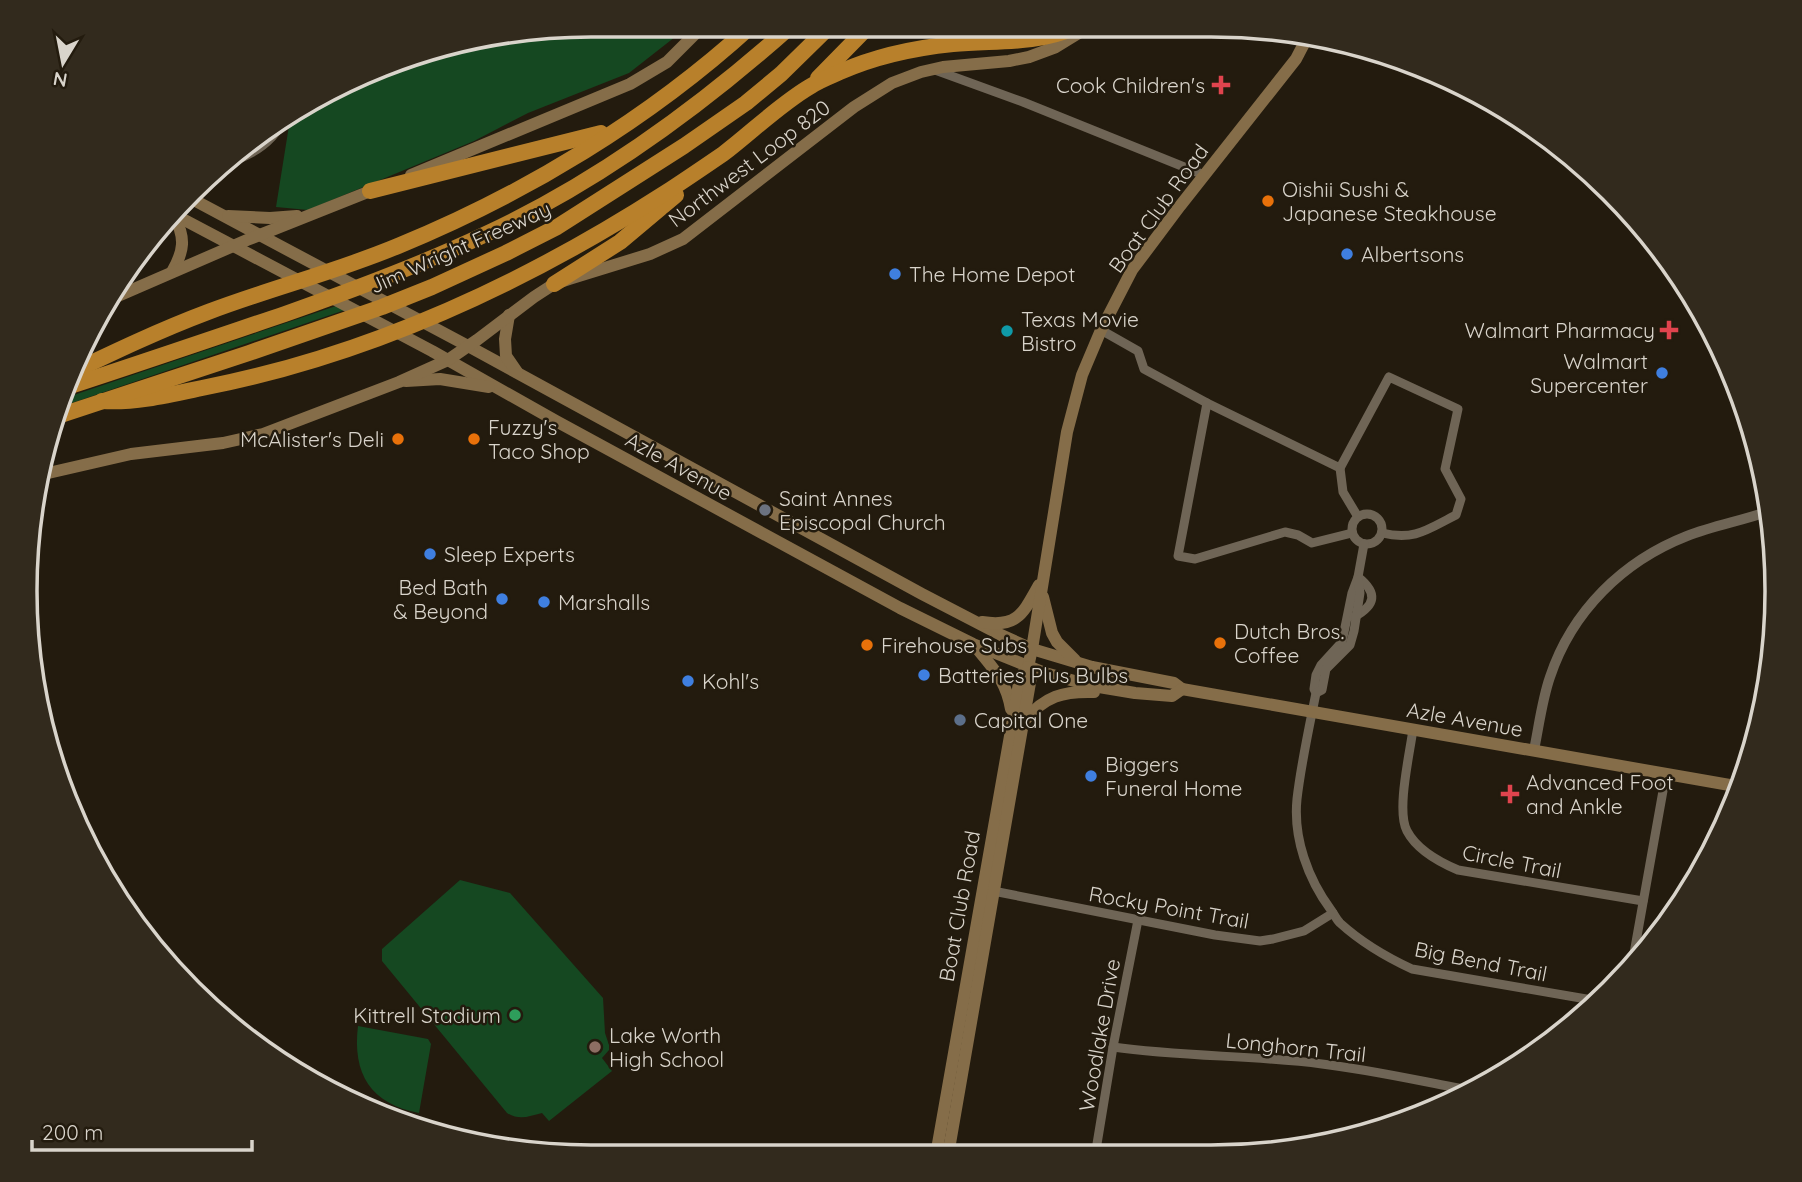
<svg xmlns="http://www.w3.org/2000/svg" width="1802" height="1182" font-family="Quicksand,sans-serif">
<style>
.green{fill:#154821}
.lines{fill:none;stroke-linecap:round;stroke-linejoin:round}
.minor{stroke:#6f6556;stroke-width:9}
.tertiary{stroke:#6f6556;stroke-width:10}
.secondary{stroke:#856d49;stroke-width:12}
.motorway{stroke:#b8802b;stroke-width:16}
.health-dot{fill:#e0444e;stroke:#231b0e;stroke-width:2.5}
.food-dot{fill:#e8710a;stroke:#231b0e;stroke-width:2.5}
.shop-dot{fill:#3f7fe0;stroke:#231b0e;stroke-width:2.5}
.culture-dot{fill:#0f9aa8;stroke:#231b0e;stroke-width:2.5}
.worship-dot{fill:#6b7280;stroke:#231b0e;stroke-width:2.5}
.service-dot{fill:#5c6f8a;stroke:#231b0e;stroke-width:2.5}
.leisure-dot{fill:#2e9e5b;stroke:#231b0e;stroke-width:2.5}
.education-dot{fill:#8d6e63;stroke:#231b0e;stroke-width:2.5}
.labels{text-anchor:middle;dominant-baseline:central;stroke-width:5;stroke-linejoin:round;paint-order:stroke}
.poi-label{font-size:21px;fill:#d9d4cb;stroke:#231b0e;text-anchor:start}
.street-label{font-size:21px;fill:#d9d4cb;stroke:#231b0e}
.rim{fill:none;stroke:#d9d4cb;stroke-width:3.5}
</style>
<rect width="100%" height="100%" fill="#231b0e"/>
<g class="green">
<path d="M 591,25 L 685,25 L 675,37 L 629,73 L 528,113 L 474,141 L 308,210 L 276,207 L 291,113 L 409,54 Z"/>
<path d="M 336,306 L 345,310 L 60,407 L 62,399 Z"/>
<path d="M 460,880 L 510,893 L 603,998 L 605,1033 L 609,1045 L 609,1050 L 602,1058 L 612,1071 L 549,1121 L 542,1113 C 529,1116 520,1121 507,1113 L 382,961 L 382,949 Z"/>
<path d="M 358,1026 L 428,1039 L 431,1044 L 419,1113 C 371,1104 352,1074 358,1026 Z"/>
</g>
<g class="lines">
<g class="minor">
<path d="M 935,70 L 1023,102 L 1204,175"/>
<path d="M 1101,330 L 1138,351 L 1144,369 L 1207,403 L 1340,468 L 1343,492 L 1358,517"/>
<path d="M 1207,403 L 1178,556 L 1195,559 L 1285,532 L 1298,535 L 1312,543 L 1352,533"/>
<path d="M 1340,468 L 1389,377 L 1458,409 L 1445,469 L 1461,499 L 1456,515 C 1428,529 1415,541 1382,533"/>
<circle cx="1367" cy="529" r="15"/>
<path d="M 1364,544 L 1358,577 L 1352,593 L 1342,642 L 1321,665 L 1316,675 L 1314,689 L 1316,693 C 1309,728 1301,764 1297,799 C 1293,838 1308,879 1331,910 C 1334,914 1336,919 1340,923 C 1362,943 1386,957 1412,969 L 1598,1001"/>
<path d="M 1354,617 C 1376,605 1378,593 1358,577"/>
<path d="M 1316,693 L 1322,690 L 1326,669 L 1350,645 L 1354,631 L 1360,593 L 1358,580"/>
<path d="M 1413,729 C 1410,753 1396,811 1407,831 C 1417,850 1439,862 1458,870 L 1643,901"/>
<path d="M 993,891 L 1215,935 L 1260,941 L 1273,939 L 1304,931 L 1333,913"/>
<path d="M 1631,970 L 1666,774"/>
<path d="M 1113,1047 C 1183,1057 1252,1055 1322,1064 C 1373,1070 1424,1082 1474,1091"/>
<path d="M 1095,1156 L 1113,1047 L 1138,920"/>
</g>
<g class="tertiary">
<path d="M 234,160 C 257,152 275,139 285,116"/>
<path d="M 1534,750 C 1539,726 1542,700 1550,677 C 1572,611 1623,561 1687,536 C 1714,525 1742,521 1769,511"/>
</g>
<g class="secondary">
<path d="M 411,175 L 630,84 L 667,62 L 704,25"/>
<path d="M 192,199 L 468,346 L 922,594 L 1001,635 L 1032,649 L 1092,667 L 1174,683 L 1182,689 L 1741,787"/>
<path d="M 175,215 L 432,351 L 556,421 L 900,608 L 973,644 L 1045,673 L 1093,686 L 1135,693 L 1172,696 L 1182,689"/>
<path d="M 228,216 L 270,218 L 297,216"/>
<path d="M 172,272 C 184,251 186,238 174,216"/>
<path d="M 111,299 L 247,240 L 378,188"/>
<path d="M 509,315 L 505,339 L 506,356 L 517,372"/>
<path d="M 406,381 L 440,379 L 489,387"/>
<path d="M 44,474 L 131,454 L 223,443 L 263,434 L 399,382 L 448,360 L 477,340 L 534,297 L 554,284 L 569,279 L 650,254 L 683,239 L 854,107 L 892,83 L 921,72 L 943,67 L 1009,61 L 1029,57 L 1056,47 L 1087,28"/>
<path d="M 1043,597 L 1052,633 L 1057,642 L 1075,660"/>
<path d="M 982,622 C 1018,628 1023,613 1039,585"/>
<path d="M 976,647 C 994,670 1006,680 1011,709"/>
<path d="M 1024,721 C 1045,696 1063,691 1094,692"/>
<path d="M 936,1155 L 1013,719 L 1020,677 L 1028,667 L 1032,649 L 1067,432 L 1082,375 L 1101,330 L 1132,270 L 1180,206 L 1296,59 L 1308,36"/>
<path d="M 948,1155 L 1031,677 L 1028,667"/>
</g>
<g class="motorway">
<path d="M 818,78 L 869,26"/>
<path d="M 370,191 L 601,133"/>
<path d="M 554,284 L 620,242 L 676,195"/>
<path d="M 68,374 C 114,352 160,330 208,312 C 271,288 336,272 398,246 C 525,194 649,119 751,26"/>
<path d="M 64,388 C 138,364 211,339 285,314 C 353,290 421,265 486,234 C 598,182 699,108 791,26"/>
<path d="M 102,401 C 136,403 169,395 202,388 C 367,356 525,283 665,193 C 685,180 704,167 723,154 C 752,132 780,104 811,86 C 820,80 831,76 840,72 C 876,56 914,48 953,44 C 995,40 1034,45 1074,28"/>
<path d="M 58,416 L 249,353 L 382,307 L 432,287 L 506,253 L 557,227 L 684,146 L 746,103 L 781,74 L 830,26"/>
</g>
</g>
<g class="health-dot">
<path d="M1217.5 74.5h7v7h7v7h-7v7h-7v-7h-7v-7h7z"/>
<path d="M1665.5 319.5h7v7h7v7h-7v7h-7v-7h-7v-7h7z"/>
<path d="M1506.5 783.5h7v7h7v7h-7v7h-7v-7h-7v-7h7z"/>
</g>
<g class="food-dot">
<circle cx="1268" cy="201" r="7"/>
<circle cx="398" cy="439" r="7"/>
<circle cx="474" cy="439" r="7"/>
<circle cx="1220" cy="643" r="7"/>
<circle cx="867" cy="645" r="7"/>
</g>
<g class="shop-dot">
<circle cx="1347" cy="254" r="7"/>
<circle cx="895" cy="274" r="7"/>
<circle cx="1662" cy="373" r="7"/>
<circle cx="430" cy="554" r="7"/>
<circle cx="502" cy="599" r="7"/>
<circle cx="544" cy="602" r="7"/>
<circle cx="924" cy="675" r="7"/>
<circle cx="688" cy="681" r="7"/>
<circle cx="1091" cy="776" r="7"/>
</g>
<circle class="culture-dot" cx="1007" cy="331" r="7"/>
<circle class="worship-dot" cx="765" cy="510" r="7"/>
<circle class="service-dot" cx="960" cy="720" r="7"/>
<circle class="leisure-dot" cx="515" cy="1015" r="7"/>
<circle class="education-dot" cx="595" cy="1047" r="7"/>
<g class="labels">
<g class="poi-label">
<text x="1205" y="85" text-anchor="end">Cook Children's</text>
<text x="1282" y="189">Oishii Sushi &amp;<tspan x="1282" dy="24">Japanese Steakhouse</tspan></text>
<text x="1361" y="254">Albertsons</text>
<text x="909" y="274">The Home Depot</text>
<text x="1021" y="319">Texas Movie<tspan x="1021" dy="24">Bistro</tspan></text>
<text x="1655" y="330" text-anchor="end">Walmart Pharmacy</text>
<text x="1648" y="361" text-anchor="end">Walmart<tspan x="1648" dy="24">Supercenter</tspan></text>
<text x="488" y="427">Fuzzy's<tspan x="488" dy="24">Taco Shop</tspan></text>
<text x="384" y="439" text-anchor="end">McAlister's Deli</text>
<text x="779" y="498">Saint Annes<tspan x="779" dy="24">Episcopal Church</tspan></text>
<text x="444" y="554">Sleep Experts</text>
<text x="488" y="587" text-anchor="end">Bed Bath<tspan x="488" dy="24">&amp; Beyond</tspan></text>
<text x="558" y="602">Marshalls</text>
<text x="1234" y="631">Dutch Bros.<tspan x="1234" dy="24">Coffee</tspan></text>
<text x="881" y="645">Firehouse Subs</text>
<text x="938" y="675">Batteries Plus Bulbs</text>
<text x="702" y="681">Kohl's</text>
<text x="974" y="720">Capital One</text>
<text x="1105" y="764">Biggers<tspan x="1105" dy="24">Funeral Home</tspan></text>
<text x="1526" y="782">Advanced Foot<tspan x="1526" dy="24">and Ankle</tspan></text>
<text x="501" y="1015" text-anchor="end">Kittrell Stadium</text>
<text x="609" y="1035">Lake Worth<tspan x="609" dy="24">High School</tspan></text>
</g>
<g class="street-label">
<text transform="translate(749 163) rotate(-37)">Northwest Loop 820</text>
<text transform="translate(1158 208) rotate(-54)">Boat Club Road</text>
<text transform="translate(460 247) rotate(-24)">Jim Wright Freeway</text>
<text transform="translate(679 466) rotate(29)">Azle Avenue</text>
<text transform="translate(1465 719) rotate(10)">Azle Avenue</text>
<text transform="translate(1512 861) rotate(11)">Circle Trail</text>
<text transform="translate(959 906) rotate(-80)">Boat Club Road</text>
<text transform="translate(1169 907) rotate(10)">Rocky Point Trail</text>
<text transform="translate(1481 961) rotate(11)">Big Bend Trail</text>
<text transform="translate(1099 1035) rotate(-80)">Woodlake Drive</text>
<text transform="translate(1296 1047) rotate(6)">Longhorn Trail</text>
</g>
</g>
<path d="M0 0H1802V1182H0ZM591 37H1211A554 554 0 0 1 1765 591V591A554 554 0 0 1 1211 1145H591A554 554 0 0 1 37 591V591A554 554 0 0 1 591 37Z" fill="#322a1d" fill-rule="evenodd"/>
<path class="rim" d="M591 37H1211A554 554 0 0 1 1765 591V591A554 554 0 0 1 1211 1145H591A554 554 0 0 1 37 591V591A554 554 0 0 1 591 37Z"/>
<g transform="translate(63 63) rotate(190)" stroke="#231b0e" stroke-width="5" paint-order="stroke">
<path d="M0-5L12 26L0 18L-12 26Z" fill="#d9d4cb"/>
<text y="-10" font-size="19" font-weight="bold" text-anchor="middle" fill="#d9d4cb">N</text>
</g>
<path d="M32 1140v10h220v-10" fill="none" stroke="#d9d4cb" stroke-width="3.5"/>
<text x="42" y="1140" font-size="21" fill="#d9d4cb" stroke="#231b0e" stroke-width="5" paint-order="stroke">200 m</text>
</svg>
